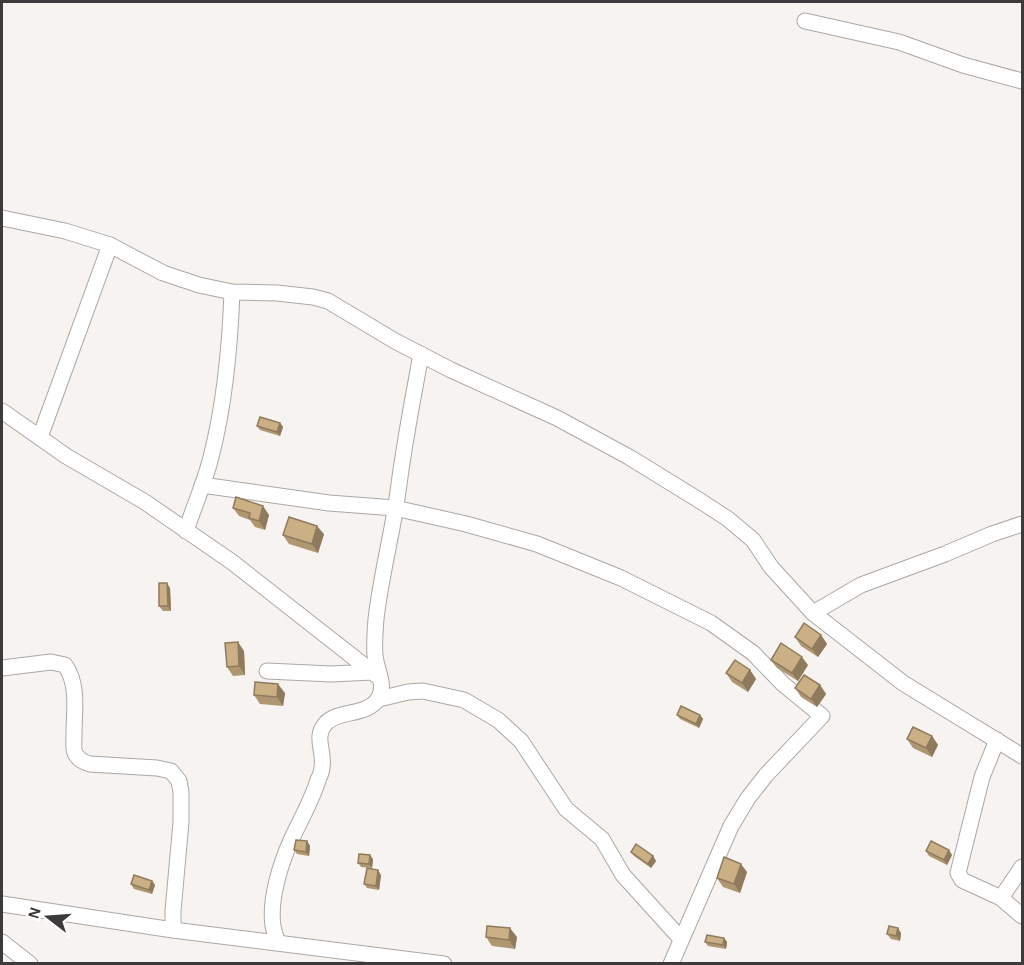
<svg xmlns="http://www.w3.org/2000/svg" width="1024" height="965" font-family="'Alegreya Sans',sans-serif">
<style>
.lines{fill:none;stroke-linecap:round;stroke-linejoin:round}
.minor-casing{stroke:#aba8a6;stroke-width:17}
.minor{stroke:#fff;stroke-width:15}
.wall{fill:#af9772}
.shaded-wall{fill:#8e7b5d}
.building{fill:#cbb085;stroke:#8e7b5d;stroke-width:1.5}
</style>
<rect width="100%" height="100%" fill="#f7f3f1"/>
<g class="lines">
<g class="minor-casing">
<g id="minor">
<path d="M 805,21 L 899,42 L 963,65 L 1022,81"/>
<path d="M 2,218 L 65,231 L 110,245 L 163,273 L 199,285 L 232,292 L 277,293 L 313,297 L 328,301 L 395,341 L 451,370 L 557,418 L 629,457 L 702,502 L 728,519 L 753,540 L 771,567 L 813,613 L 903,683 L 1022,756"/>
<path d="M 2,411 L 66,456 L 145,502 L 232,562 L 380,678"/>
<path d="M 40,437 L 110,245"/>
<path d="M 202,485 L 329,503 L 395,508 L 466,524 L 537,544 L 621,578 L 711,623 L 753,653 L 783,684 L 822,716 L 766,775 L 748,798 L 731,826 L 671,964"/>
<path d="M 186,531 C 194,506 205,482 211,457 C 225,403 230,347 232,292"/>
<path d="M 813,613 L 861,585 L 945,554 L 992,534 L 1022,524"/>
<path d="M 2,668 L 51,662 L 65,665 C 79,685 74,711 74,734 C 74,740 73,749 75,753 C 78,760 84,762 90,764 L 157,768 L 171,771 L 179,781 L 181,792 L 181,822 L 173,911 L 173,930"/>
<path d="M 267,671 L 331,674 L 373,672"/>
<path d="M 379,699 L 408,692 L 423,691 L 464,700 L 498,720 L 521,741 L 566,809 L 602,839 L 623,875 L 681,939"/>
<path d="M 997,740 L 982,777 L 958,873 L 962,880 L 1001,898 L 1022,916"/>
<path d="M 1001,898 L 1022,867"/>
<path d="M 2,904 L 173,930 L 444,964"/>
<path d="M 2,942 L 30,964"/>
<path d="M 278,943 C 276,938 274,932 273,926 C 269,899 281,862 292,838 C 301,819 312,800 318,780 C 320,776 322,771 322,767 C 325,751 313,737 326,723 C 338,710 367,716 378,699 C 387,686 376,669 375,655 C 374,643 375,631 376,619 C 380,583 389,547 395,511 C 398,493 400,475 403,457 C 408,423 415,388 421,354"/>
</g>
</g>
<use href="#minor" class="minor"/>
</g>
<g class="wall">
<path d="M 280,423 L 283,427 L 280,436 L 260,430 L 257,426 Z"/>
<path d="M 233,508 L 269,515 L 265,530 L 255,527 L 250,520 L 239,516 Z"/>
<path d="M 324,534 L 318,553 L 289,544 L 283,535 Z"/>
<path d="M 170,588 L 171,611 L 163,611 L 159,606 Z"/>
<path d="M 821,635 L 827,644 L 818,657 L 801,646 L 795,637 Z"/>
<path d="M 244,651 L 245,675 L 233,676 L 227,667 Z"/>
<path d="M 771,660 L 808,665 L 798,681 L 777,668 Z"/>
<path d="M 750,670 L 756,679 L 748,692 L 732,682 L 726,673 Z"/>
<path d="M 820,685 L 826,694 L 817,707 L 801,697 L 795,688 Z"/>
<path d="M 285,693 L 283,706 L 260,704 L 254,695 Z"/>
<path d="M 677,715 L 700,715 L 703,719 L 699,728 L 680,719 Z"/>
<path d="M 932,736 L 938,745 L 932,757 L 913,748 L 907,739 Z"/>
<path d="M 307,841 L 310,846 L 309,856 L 297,854 L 294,850 Z"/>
<path d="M 926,851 L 952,855 L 947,865 L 929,856 Z"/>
<path d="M 631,852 L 653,856 L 656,861 L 651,868 L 634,856 Z"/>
<path d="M 373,859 L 372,868 L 361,867 L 358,863 Z"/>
<path d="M 747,872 L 740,893 L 723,887 L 717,878 Z"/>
<path d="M 381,875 L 379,890 L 367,888 L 364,884 Z"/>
<path d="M 152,881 L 155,885 L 152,894 L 134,889 L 131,884 Z"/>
<path d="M 901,933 L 900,941 L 891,939 L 887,934 Z"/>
<path d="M 486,937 L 517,937 L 515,949 L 492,946 Z"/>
<path d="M 724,938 L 727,942 L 726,949 L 708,946 L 705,942 Z"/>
</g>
<g class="shaded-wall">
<path d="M 280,423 L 283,427 L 280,436 L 277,432 Z"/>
<path d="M 263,506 L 269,515 L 265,530 L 259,521 Z"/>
<path d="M 317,526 L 324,534 L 318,553 L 312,544 Z"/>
<path d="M 167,583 L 170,588 L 171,611 L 168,606 Z"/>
<path d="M 821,635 L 827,644 L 818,657 L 812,649 Z"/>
<path d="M 238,642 L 244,651 L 245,675 L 239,666 Z"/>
<path d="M 802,657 L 808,665 L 798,681 L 792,673 Z"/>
<path d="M 750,670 L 756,679 L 748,692 L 742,683 Z"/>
<path d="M 278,684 L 285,693 L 283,706 L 277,697 Z"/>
<path d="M 820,685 L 826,694 L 817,707 L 811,699 Z"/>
<path d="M 700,715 L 703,719 L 699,728 L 696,724 Z"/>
<path d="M 932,736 L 938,745 L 932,757 L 926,748 Z"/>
<path d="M 307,841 L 310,846 L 309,856 L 306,852 Z"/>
<path d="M 949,850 L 952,855 L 947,865 L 944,860 Z"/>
<path d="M 370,855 L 373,859 L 372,868 L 369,864 Z"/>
<path d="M 653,856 L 656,861 L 651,868 L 648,864 Z"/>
<path d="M 741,864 L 747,872 L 740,893 L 734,884 Z"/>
<path d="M 378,870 L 381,875 L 379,890 L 376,886 Z"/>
<path d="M 152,881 L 155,885 L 152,894 L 149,890 Z"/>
<path d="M 510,928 L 517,937 L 515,949 L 509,940 Z"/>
<path d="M 898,928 L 901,933 L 900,941 L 896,936 Z"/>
<path d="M 724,938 L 727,942 L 726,949 L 723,945 Z"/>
</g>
<g class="building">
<path d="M 260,417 L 280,423 L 277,432 L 257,426 Z"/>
<path d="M 236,497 L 263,506 L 259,521 L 249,518 L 250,513 L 233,508 Z"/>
<path d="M 289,517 L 317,526 L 312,544 L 283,535 Z"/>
<path d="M 159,583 L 167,583 L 168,606 L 159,606 Z"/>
<path d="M 804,623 L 821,635 L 812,649 L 795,637 Z"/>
<path d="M 238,642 L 239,666 L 227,667 L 225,643 Z"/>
<path d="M 781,643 L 802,657 L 792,673 L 771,660 Z"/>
<path d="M 735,660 L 750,670 L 742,683 L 726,673 Z"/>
<path d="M 804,675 L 820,685 L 811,699 L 795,688 Z"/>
<path d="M 255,682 L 278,684 L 277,697 L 254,695 Z"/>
<path d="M 681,706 L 700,715 L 696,724 L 677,715 Z"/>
<path d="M 913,727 L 932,736 L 926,748 L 907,739 Z"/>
<path d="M 296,840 L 307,841 L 306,852 L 294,850 Z"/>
<path d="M 931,841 L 949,850 L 944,860 L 926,851 Z"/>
<path d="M 636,844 L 653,856 L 648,864 L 631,852 Z"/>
<path d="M 359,854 L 370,855 L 369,864 L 358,863 Z"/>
<path d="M 724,857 L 741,864 L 734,884 L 717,878 Z"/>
<path d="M 367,868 L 378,870 L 376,886 L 364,884 Z"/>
<path d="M 134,875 L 152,881 L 149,890 L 131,884 Z"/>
<path d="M 487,926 L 510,928 L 509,940 L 486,937 Z"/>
<path d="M 889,926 L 898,928 L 896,936 L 887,934 Z"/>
<path d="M 707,935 L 724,938 L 723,945 L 705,942 Z"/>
</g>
<rect width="1024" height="965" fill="none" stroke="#3c3a3a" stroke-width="6"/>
<g transform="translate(48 917) rotate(287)" stroke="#ffffff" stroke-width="4.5" paint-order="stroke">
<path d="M0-4.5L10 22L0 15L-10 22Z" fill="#3c3a3a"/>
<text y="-9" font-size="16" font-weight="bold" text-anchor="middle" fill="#3c3a3a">N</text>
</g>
</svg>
